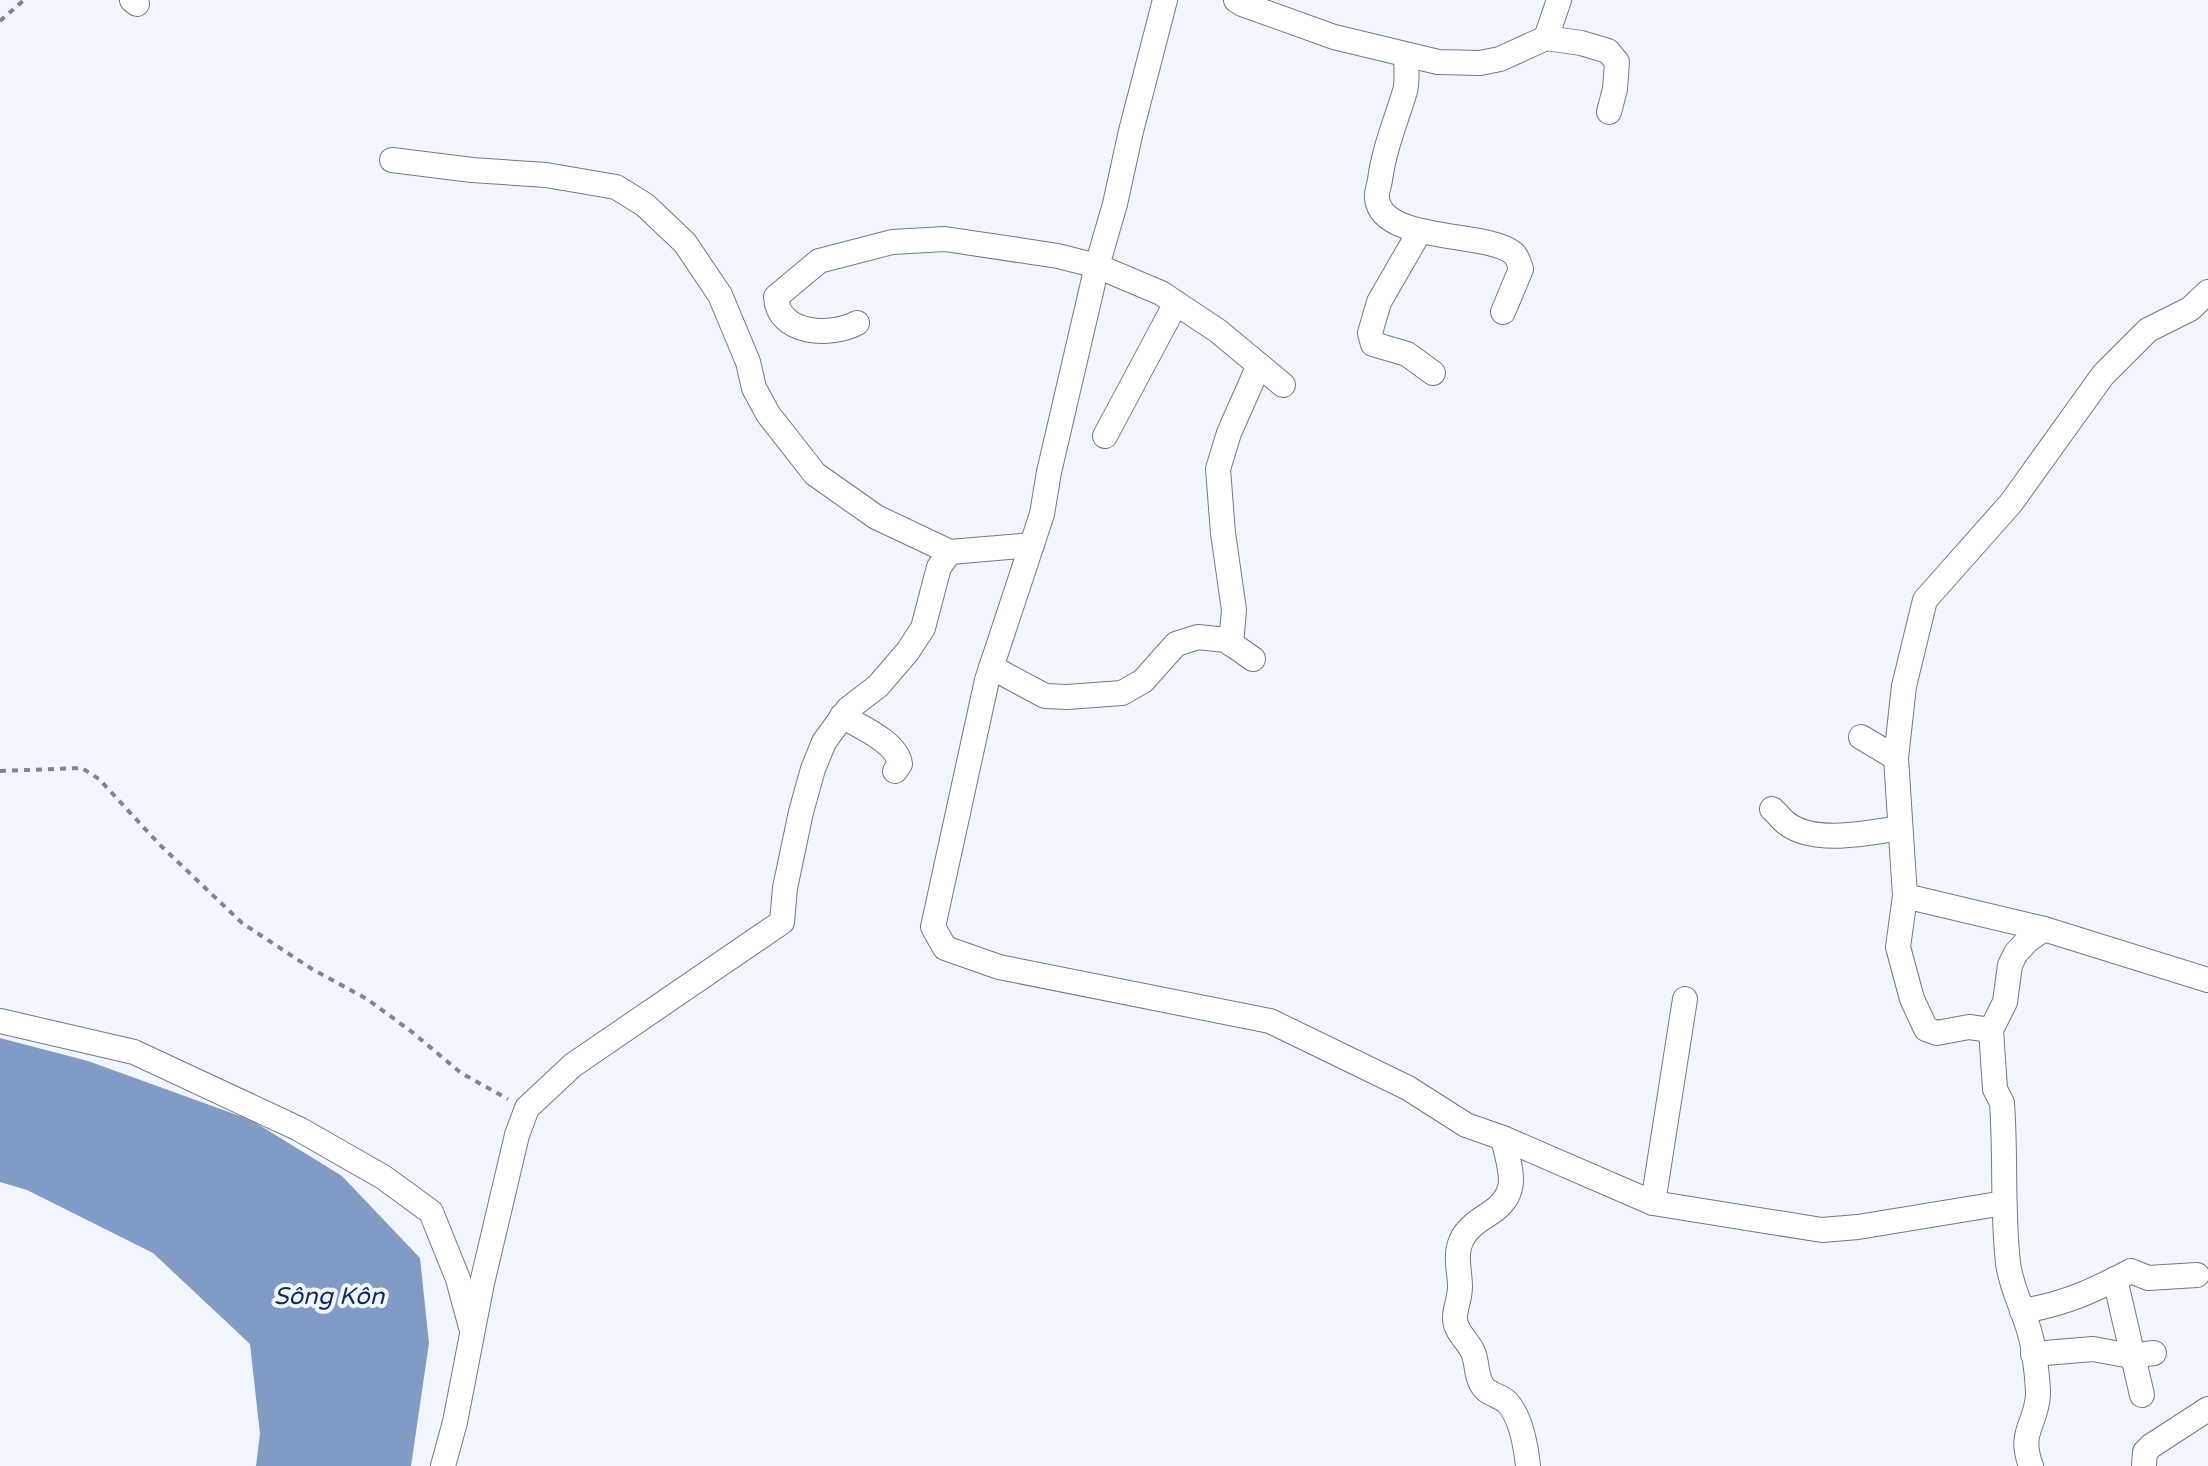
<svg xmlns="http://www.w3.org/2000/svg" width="2208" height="1466" font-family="'Varela Round',sans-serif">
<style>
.water{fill:#829bc5}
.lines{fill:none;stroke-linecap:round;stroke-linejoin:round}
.minor-casing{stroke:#737982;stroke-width:26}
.path{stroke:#82858b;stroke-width:4;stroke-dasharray:6 6;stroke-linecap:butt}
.minor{stroke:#fff;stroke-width:24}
.labels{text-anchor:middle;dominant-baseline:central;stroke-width:8;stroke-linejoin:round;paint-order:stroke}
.water-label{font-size:24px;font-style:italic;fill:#0d2b5e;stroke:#f1f6fe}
</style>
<rect width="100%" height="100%" fill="#f1f6fe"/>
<path class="water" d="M 0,1038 L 88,1061 L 251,1120 L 342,1176 L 420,1258 L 429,1343 L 411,1466 L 256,1466 L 260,1434 L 250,1344 L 153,1253 L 27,1190 L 0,1182 Z"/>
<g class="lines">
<g class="minor-casing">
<g id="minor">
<path d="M 132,0 L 137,4"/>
<path d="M 1165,0 L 1131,131 L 1115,204 L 1097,266 L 1049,472 L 1042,514 L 987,680 L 933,927 L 945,948 L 999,967 L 1270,1021 L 1408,1088 L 1466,1125 L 1503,1138 L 1653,1203 L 1822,1230 L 1858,1227 L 2004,1203"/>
<path d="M 1236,0 L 1242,4 L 1334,37 L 1438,62 L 1480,63 L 1500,59 L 1546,38 L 1581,43 L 1608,51 L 1617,62 L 1615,89 L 1609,112"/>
<path d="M 1546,38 L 1559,0"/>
<path d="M 1406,55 C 1406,66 1408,80 1405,91 C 1396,121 1384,149 1380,180 C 1379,186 1376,193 1377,198 C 1381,243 1487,231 1513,253 C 1518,257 1519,264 1521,269 L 1503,312"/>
<path d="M 392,160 L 472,170 L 546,175 L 616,187 L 645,205 L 685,243 L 720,295 L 748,362 L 754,388 L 768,414 L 815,474 L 876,517 L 950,552"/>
<path d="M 1420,231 L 1379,302 L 1370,333 L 1373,344 L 1407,354 L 1433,373"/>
<path d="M 857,323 C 831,337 778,335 776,297 L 819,261 L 892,242 L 945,239 L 1058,256 L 1097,266 L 1161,293 L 1218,331 L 1283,385"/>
<path d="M 1105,436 L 1176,303"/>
<path d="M 1231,644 L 1234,610 L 1223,533 L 1218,469 L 1229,433 L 1259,365"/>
<path d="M 991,667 L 1045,696 L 1067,697 L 1122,693 L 1143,681 L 1176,644 L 1198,637 L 1226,640 L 1253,659"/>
<path d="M 842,716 C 860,727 897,742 900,764 L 895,771"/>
<path d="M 1861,737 L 1896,758"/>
<path d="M 1772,809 C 1777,813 1781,819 1786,823 C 1814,845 1868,833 1900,828"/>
<path d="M 1905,896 L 2044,929 L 2208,980"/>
<path d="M 0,1021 L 134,1052 L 299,1129 L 383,1177 L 431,1212 L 458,1279 L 471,1327"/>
<path d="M 1991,1030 L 1969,1027 L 1937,1033 L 1926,1029 L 1912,999 L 1898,947 L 1905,896 L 1896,758 L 1904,686 L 1925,600 L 2011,503 L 2103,375 L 2148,330 L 2190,309 L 2208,292"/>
<path d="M 1503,1138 C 1510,1170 1522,1193 1489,1214 C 1479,1220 1467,1228 1462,1239 C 1454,1254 1460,1271 1460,1287 C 1460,1298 1455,1308 1455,1318 C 1455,1331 1466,1339 1472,1350 C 1478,1361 1475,1374 1482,1385 C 1487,1394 1499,1395 1507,1402 C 1521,1417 1526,1447 1528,1466"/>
<path d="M 1653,1203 L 1685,999"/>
<path d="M 2115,1279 L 2142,1395"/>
<path d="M 2022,1311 C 2065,1304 2093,1291 2131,1271 L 2148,1278 L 2197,1275"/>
<path d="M 2033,1354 L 2093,1349 L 2131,1356 L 2154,1353"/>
<path d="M 443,1466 L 455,1422 L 482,1283 L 517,1135 L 527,1108 L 573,1065 L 782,922 L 785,888 L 801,812 L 813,769 L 824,742 L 848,709 L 878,686 L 908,651 L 923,628 L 939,567 L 950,552 L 1032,545"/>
<path d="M 2031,1466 C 2018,1431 2036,1426 2038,1395 C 2038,1381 2034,1347 2030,1334 C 2024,1310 2011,1288 2008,1263 C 2002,1210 2006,1157 2002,1103 L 1995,1089 L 1991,1030 L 2005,1002 L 2010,965 L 2016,953 L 2028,940 L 2044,929"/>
<path d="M 2144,1466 L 2145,1452 L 2151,1446 L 2208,1409"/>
</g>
</g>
<g class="path">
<path d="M 0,21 L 24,0"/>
<path d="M 0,771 L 82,768 L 99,779 L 159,844 L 242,923 L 312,969 L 367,999 L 412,1032 L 461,1073 L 508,1099"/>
</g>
<use href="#minor" class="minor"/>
</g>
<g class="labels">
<g class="water-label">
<text x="329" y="1296">Sông Kôn</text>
</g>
</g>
</svg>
